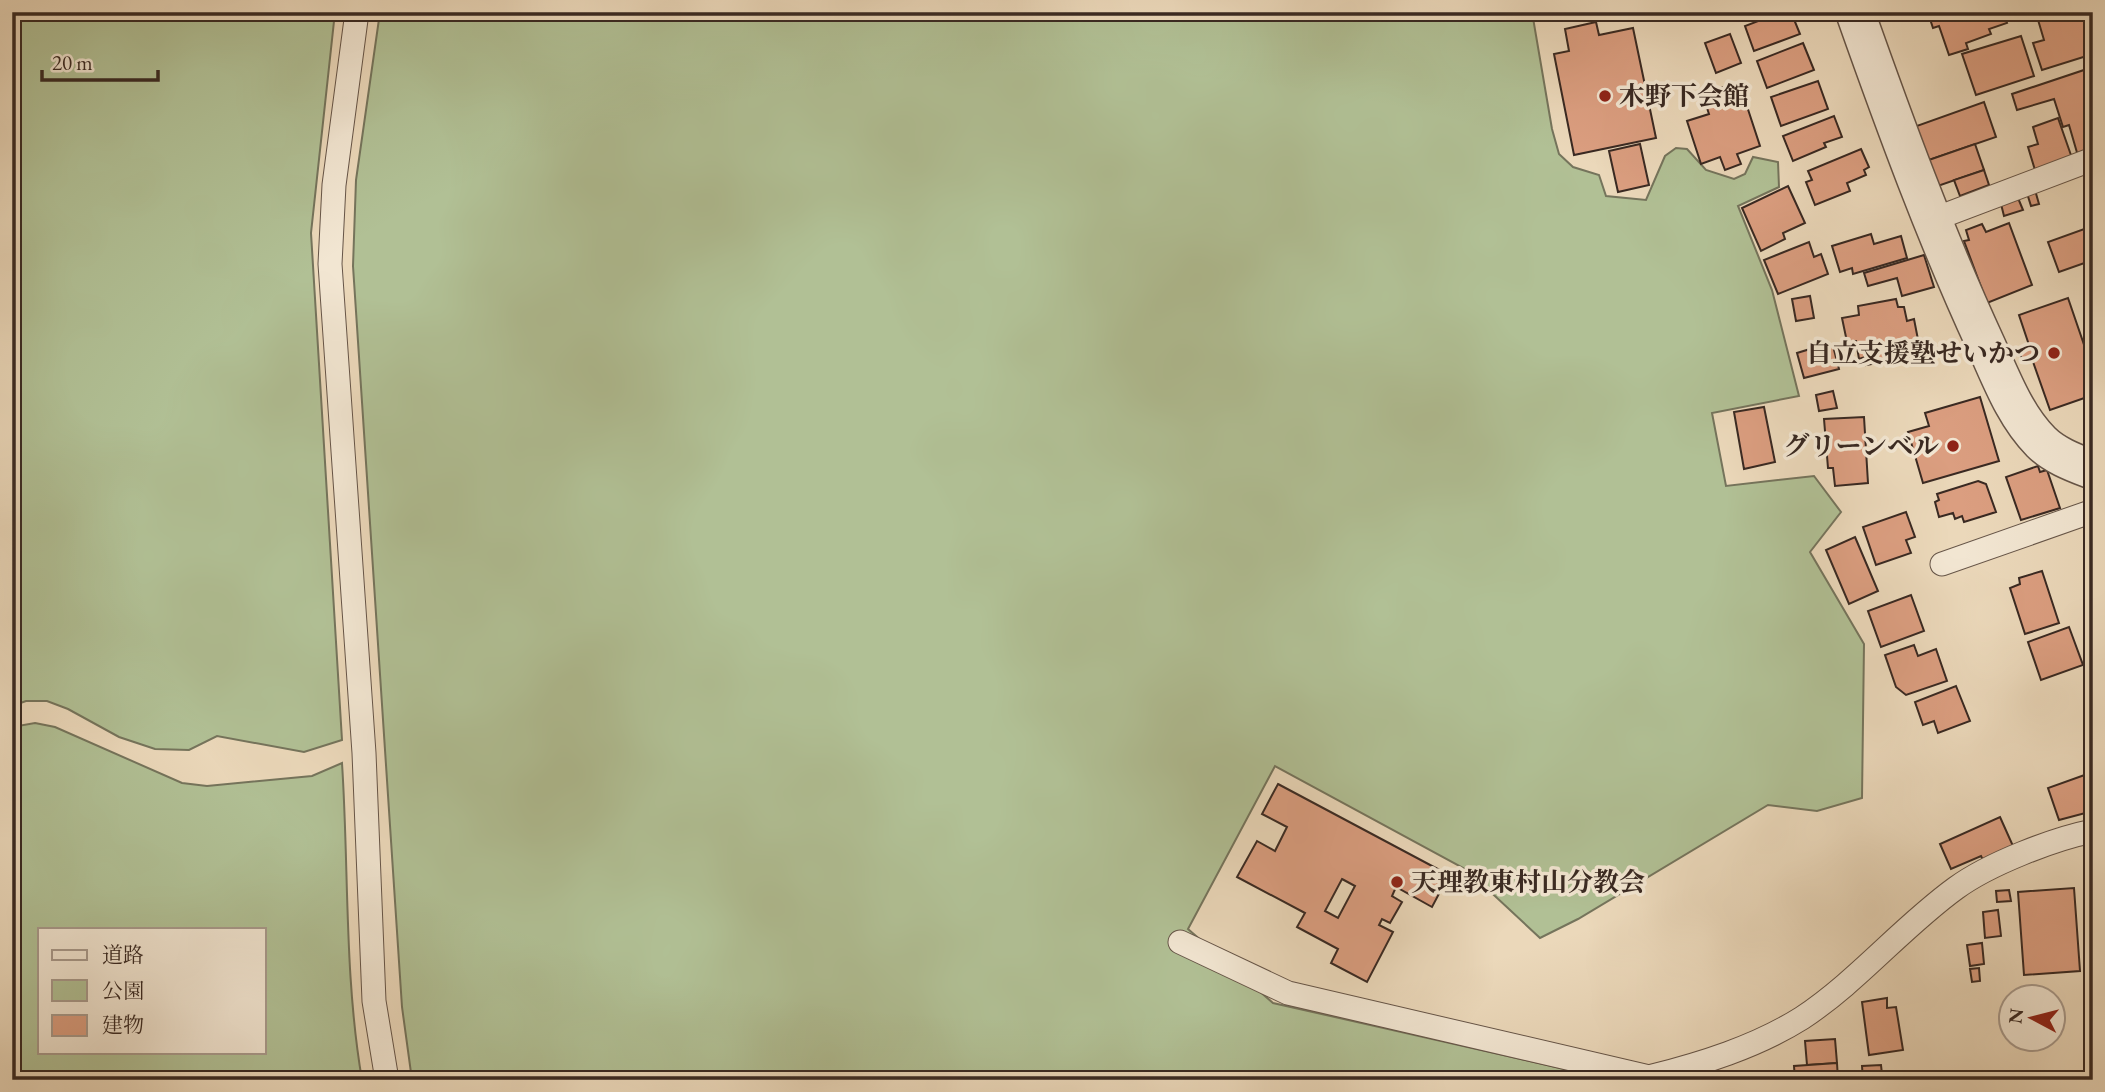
<svg xmlns="http://www.w3.org/2000/svg" width="2105" height="1092" font-family="'EB Garamond','Noto Serif JP',serif">
<style>
.green{fill:#b1c095;stroke:#75745c;stroke-width:2;fill-rule:evenodd}
.building{fill:#db9e80;stroke:#392922;stroke-width:2;fill-rule:evenodd}
.lines{fill:none;stroke-linecap:round;stroke-linejoin:round}
.lane-casing{stroke:#665548;stroke-width:25}
.street-casing{stroke:#665548;stroke-width:41}
.lane{stroke:#f2e6d2;stroke-width:23}
.street{stroke:#f2e6d2;stroke-width:38}
.poi-dot{fill:#8f2418;stroke:#f2e6d2;stroke-width:2.5}
.labels{text-anchor:middle;dominant-baseline:central;stroke-width:7;stroke-linejoin:round;paint-order:stroke}
.poi-label{font-size:26px;font-weight:bold;fill:#392922;stroke:#f2e6d2;text-anchor:start}
</style>
<rect width="100%" height="100%" fill="#ebd8ba"/>
<filter id="stains"><feTurbulence type="fractalNoise" baseFrequency=".00286" numOctaves="4"/><feColorMatrix values="0 0 0 0 .2 0 0 0 0 .09 0 0 0 0 .02 0 0 0 .5 -.17"/></filter>
<radialGradient id="worn" r=".72"><stop offset=".6" stop-color="#630" stop-opacity="0"/><stop offset="1" stop-color="#630" stop-opacity=".3"/></radialGradient>
<g class="green">
<path d="M 12,12 L 335,12 L 311,233 L 342,740 L 304,752 L 217,736 L 189,750 L 155,749 L 119,737 L 68,709 L 47,701 L 26,701 L 12,706 Z"/>
<path d="M 380,12 L 1532,12 L 1552,129 L 1559,154 L 1573,167 L 1599,175 L 1606,196 L 1646,200 L 1665,156 L 1676,148 L 1687,149 L 1706,170 L 1734,179 L 1745,174 L 1753,157 L 1778,162 L 1779,187 L 1738,206 L 1772,290 L 1799,396 L 1712,413 L 1726,486 L 1814,476 L 1841,512 L 1810,552 L 1864,644 L 1862,798 L 1817,811 L 1768,805 L 1578,919 L 1540,938 L 1467,870 L 1275,766 L 1188,929 L 1273,1003 L 1613,1080 L 412,1080 L 402,1007 L 353,266 L 356,180 Z"/>
<path d="M 35,723 L 55,727 L 182,783 L 207,786 L 312,776 L 342,763 C 349,869 344,975 362,1080 L 12,1080 L 12,727 ZM 40,929 L 264,929 L 264,1052 L 40,1052 Z"/>
</g>
<g class="building">
<path d="M 1782,12 L 1791,12 L 1800,34 L 1754,51 L 1745,26 Z"/>
<path d="M 2003,12 L 2007,23 L 1989,29 L 1991,34 L 1966,43 L 1968,49 L 1949,55 L 1939,26 L 1933,28 L 1928,13 Z"/>
<path d="M 2093,12 L 2093,54 L 2042,70 L 2033,43 L 2044,40 L 2036,13 Z"/>
<path d="M 1596,22 L 1599,35 L 1633,28 L 1656,138 L 1574,155 L 1554,54 L 1569,51 L 1565,29 Z"/>
<path d="M 1730,34 L 1741,63 L 1716,73 L 1705,43 Z"/>
<path d="M 2021,36 L 2034,76 L 1976,95 L 1962,54 Z"/>
<path d="M 1803,43 L 1814,70 L 1767,88 L 1757,61 Z"/>
<path d="M 2093,67 L 2093,151 L 2078,156 L 2069,125 L 2063,127 L 2054,99 L 2017,110 L 2012,94 Z"/>
<path d="M 1818,81 L 1828,109 L 1781,126 L 1771,97 Z"/>
<path d="M 1739,82 L 1760,146 L 1737,154 L 1741,164 L 1725,170 L 1720,157 L 1701,164 L 1687,121 L 1709,114 L 1704,99 L 1713,96 L 1711,91 Z"/>
<path d="M 1984,102 L 1996,137 L 1923,162 L 1911,128 Z"/>
<path d="M 1834,116 L 1842,137 L 1824,143 L 1826,147 L 1793,161 L 1783,136 Z"/>
<path d="M 2058,118 L 2072,158 L 2035,170 L 2028,147 L 2038,144 L 2033,127 Z"/>
<path d="M 1640,144 L 1649,185 L 1618,192 L 1609,151 Z"/>
<path d="M 1975,144 L 1984,170 L 1932,188 L 1923,162 Z"/>
<path d="M 1861,149 L 1869,167 L 1864,170 L 1866,175 L 1847,183 L 1850,191 L 1815,205 L 1806,182 L 1812,180 L 1808,171 Z"/>
<path d="M 1984,170 L 1989,185 L 1960,196 L 1954,180 Z"/>
<path d="M 1788,186 L 1805,223 L 1783,233 L 1785,239 L 1761,251 L 1742,208 Z"/>
<path d="M 2035,190 L 2039,204 L 2031,206 L 2027,193 Z"/>
<path d="M 2018,198 L 2023,210 L 2004,216 L 2001,204 Z"/>
<path d="M 2009,223 L 2032,285 L 1987,303 L 1964,241 L 1969,240 L 1966,230 L 1982,224 L 1986,232 Z"/>
<path d="M 2087,228 L 2093,244 L 2093,260 L 2059,272 L 2048,242 Z"/>
<path d="M 1871,234 L 1874,244 L 1901,236 L 1907,258 L 1853,274 L 1852,268 L 1840,272 L 1832,246 Z"/>
<path d="M 1809,242 L 1814,257 L 1821,254 L 1828,274 L 1778,294 L 1764,260 Z"/>
<path d="M 1924,255 L 1934,287 L 1902,296 L 1897,278 L 1868,286 L 1864,273 Z"/>
<path d="M 1810,296 L 1814,318 L 1796,321 L 1792,299 Z"/>
<path d="M 2068,298 L 2093,371 L 2093,395 L 2050,410 L 2032,359 L 2023,362 L 2018,348 L 2029,345 L 2019,315 Z"/>
<path d="M 1896,299 L 1898,307 L 1904,307 L 1907,321 L 1914,319 L 1921,355 L 1866,365 L 1865,357 L 1859,359 L 1856,341 L 1847,342 L 1842,318 L 1859,315 L 1858,306 Z"/>
<path d="M 1823,342 L 1824,348 L 1833,346 L 1839,369 L 1804,378 L 1797,353 L 1810,349 L 1809,346 Z"/>
<path d="M 1833,391 L 1837,408 L 1819,411 L 1816,395 Z"/>
<path d="M 1980,397 L 1999,461 L 1923,483 L 1908,432 L 1929,426 L 1925,413 Z"/>
<path d="M 1764,407 L 1775,462 L 1744,469 L 1734,412 Z"/>
<path d="M 1864,417 L 1868,483 L 1835,486 L 1833,468 L 1828,468 L 1824,419 Z"/>
<path d="M 2038,466 L 2040,472 L 2047,470 L 2060,508 L 2021,520 L 2006,477 Z"/>
<path d="M 1978,481 L 1986,484 L 1996,512 L 1964,522 L 1962,516 L 1955,519 L 1953,513 L 1939,517 L 1935,502 L 1939,500 L 1937,494 Z"/>
<path d="M 1906,512 L 1915,537 L 1906,540 L 1911,553 L 1876,565 L 1863,527 Z"/>
<path d="M 1855,537 L 1878,591 L 1849,604 L 1826,550 Z"/>
<path d="M 2042,571 L 2059,623 L 2025,634 L 2010,588 L 2020,584 L 2019,578 Z"/>
<path d="M 2093,585 L 2093,612 L 2085,588 Z"/>
<path d="M 1911,595 L 1924,631 L 1881,647 L 1868,611 Z"/>
<path d="M 2069,627 L 2083,665 L 2041,680 L 2028,642 Z"/>
<path d="M 1914,645 L 1918,656 L 1936,649 L 1947,681 L 1906,695 L 1896,687 L 1885,655 Z"/>
<path d="M 1956,686 L 1970,721 L 1938,733 L 1934,721 L 1923,725 L 1915,702 Z"/>
<path d="M 2093,772 L 2093,811 L 2059,820 L 2048,788 Z"/>
<path d="M 1278,784 L 1449,875 L 1432,907 L 1396,887 L 1392,896 L 1402,902 L 1390,923 L 1382,919 L 1379,925 L 1393,932 L 1367,982 L 1331,963 L 1338,949 L 1297,927 L 1305,913 L 1237,877 L 1257,841 L 1275,851 L 1287,827 L 1262,814 ZM 1342,879 L 1355,886 L 1338,918 L 1325,911 Z"/>
<path d="M 2000,817 L 2013,846 L 1983,860 L 1981,856 L 1951,869 L 1940,844 Z"/>
<path d="M 2074,888 L 2080,971 L 2024,975 L 2018,892 Z"/>
<path d="M 2009,890 L 2011,901 L 1997,902 L 1996,891 Z"/>
<path d="M 1998,910 L 2001,936 L 1985,938 L 1983,912 Z"/>
<path d="M 1982,943 L 1984,964 L 1970,966 L 1967,945 Z"/>
<path d="M 1979,968 L 1980,981 L 1972,982 L 1970,969 Z"/>
<path d="M 1887,998 L 1887,1008 L 1896,1007 L 1903,1050 L 1869,1055 L 1862,1002 Z"/>
<path d="M 1835,1039 L 1837,1063 L 1807,1065 L 1805,1041 Z"/>
<path d="M 1837,1063 L 1838,1080 L 1795,1080 L 1794,1066 Z"/>
<path d="M 1881,1065 L 1882,1074 L 1904,1073 L 1905,1080 L 1863,1080 L 1862,1066 Z"/>
<rect x="1709" y="1075" width="37" height="5"/>
</g>
<g class="lines">
<g class="lane-casing">
<g id="lane">
<path d="M 357,12 L 334,185 L 330,264 L 364,753 L 374,1001 L 387,1080"/>
<path d="M 1932,220 L 2093,159"/>
<path d="M 1942,564 L 2093,511"/>
<path d="M 1180,942 L 1288,993 L 1649,1077"/>
<path d="M 1649,1080 L 1649,1077 C 1701,1064 1756,1047 1802,1018 C 1858,981 1902,927 1956,888 C 1989,864 2053,839 2093,831"/>
</g>
</g>
<g class="street-casing">
<path id="street" d="M 1855,12 C 1895,125 1936,237 1986,345 C 2001,378 2015,416 2041,442 C 2055,456 2075,463 2093,470"/>
</g>
<use href="#lane" class="lane"/>
<use href="#street" class="street"/>
</g>
<g class="poi-dot">
<circle cx="1605" cy="96" r="7"/>
<circle cx="2054" cy="353" r="7"/>
<circle cx="1953" cy="446" r="7"/>
<circle cx="1397" cy="882" r="7"/>
</g>
<g class="labels">
<g class="poi-label">
<text x="1619" y="96">木野下会館</text>
<text x="2040" y="353" text-anchor="end">自立支援塾せいかつ</text>
<text x="1939" y="446" text-anchor="end">グリーンベル</text>
<text x="1411" y="882">天理教東村山分教会</text>
</g>
</g>
<rect width="2105" height="1092" fill="none" stroke="#ebd8ba" stroke-width="42"/>
<rect x="14" y="14" width="2077" height="1064" fill="none" stroke="#392922" stroke-width="3.5"/>
<rect x="21" y="21" width="2063" height="1050" fill="none" stroke="#392922" stroke-width="2"/>
<rect x="38" y="928" width="228" height="126" fill="#f2e6d2" stroke="#a89a8c" stroke-width="2"/>
<rect x="52" y="950" width="35" height="10" fill="#f2e6d2" stroke="#a89a8c" stroke-width="2"/>
<text x="102" y="962" font-size="21" fill="#392922">道路</text>
<rect x="52" y="980" width="35" height="21" fill="#b1c095" stroke="#a89a8c" stroke-width="2"/>
<text x="102" y="998" font-size="21" fill="#392922">公園</text>
<rect x="52" y="1015" width="35" height="21" fill="#db9e80" stroke="#a89a8c" stroke-width="2"/>
<text x="102" y="1032" font-size="21" fill="#392922">建物</text>
<g transform="translate(2032 1018) rotate(277)"><circle r="33" fill="#f2e6d2" stroke="#a89a8c" stroke-width="2"/>
<path d="M0-5L12 26L0 18L-12 26Z" fill="#8f2418"/>
<text y="-10" font-size="19" font-weight="bold" text-anchor="middle" fill="#392922">N</text>
</g>
<path d="M42 70v10h116v-10" fill="none" stroke="#392922" stroke-width="3.5"/>
<text x="52" y="70" font-size="21" fill="#392922" stroke="#f2e6d2" stroke-width="5" paint-order="stroke">20 m</text>
<rect width="100%" height="100%" filter="url(#stains)"/>
<rect width="100%" height="100%" fill="url(#worn)"/>
</svg>
